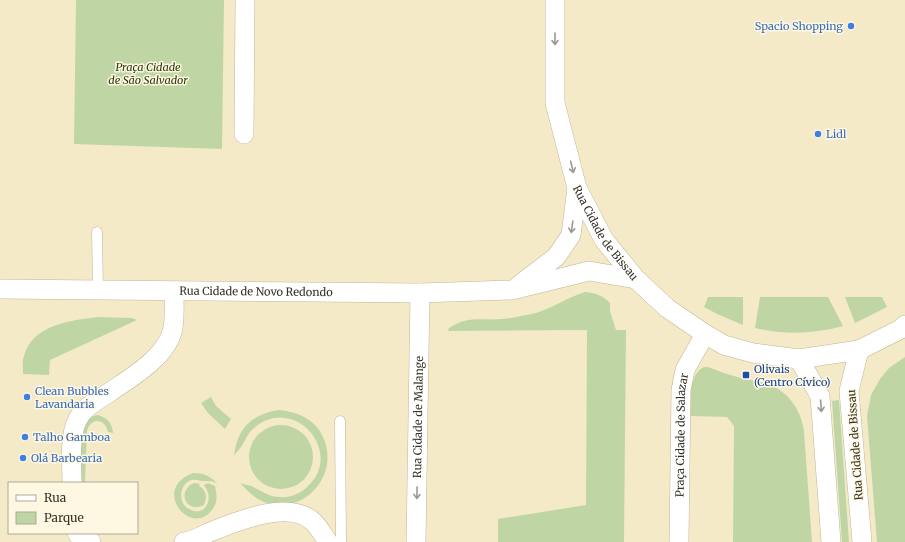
<svg xmlns="http://www.w3.org/2000/svg" width="905" height="542" font-family="Merriweather,serif">
<style>
.green{fill:#bfd6a4}
.lines{fill:none;stroke-linecap:round;stroke-linejoin:round}
.service-casing{stroke:#c0b595;stroke-width:11}
.minor-casing{stroke:#c0b595;stroke-width:20}
.service{stroke:#fff;stroke-width:10}
.minor{stroke:#fff;stroke-width:19}
.oneway{stroke:#9a9892}
.shop-dot{fill:#3f7fe0;stroke:#fef8e3;stroke-width:1.5}
.transit-dot{fill:#1a4fb4;stroke:#fef8e3;stroke-width:1.5}
.labels{text-anchor:middle;dominant-baseline:central;stroke-width:3;stroke-linejoin:round;paint-order:stroke}
.shop-label{font-size:11px;fill:#366cbe;stroke:#fef8e3;text-anchor:start}
.park-label{font-size:11px;font-style:italic;fill:#283a09;stroke:#fef8e3}
.street-label{font-size:11px;fill:#363225;stroke:#fef8e3}
.transit-label{font-size:11px;fill:#164399;stroke:#fef8e3;text-anchor:start}
</style>
<rect width="100%" height="100%" fill="#f5eac8"/>
<g class="green">
<path d="M 76,0 L 224,0 L 222,149 L 74,144 Z"/>
<path d="M 585,292 C 596,293 602,295 610,303 L 610,311 L 616,330 L 626,330 L 624,542 L 498,542 L 498,519 L 586,505 L 587,330 L 448,331 L 449,328 C 469,315 481,321 503,319 C 514,318 525,315 536,313 C 553,308 568,297 585,292 Z"/>
<path d="M 708,297 L 743,297 L 743,325 L 717,314 L 704,307 Z"/>
<path d="M 760,297 L 828,297 L 843,326 C 813,334 785,335 755,328 Z"/>
<path d="M 845,297 L 882,297 L 887,307 L 855,323 Z"/>
<path d="M 99,317 L 132,318 L 137,320 L 50,360 L 49,375 L 23,374 C 23,368 22,361 24,356 C 32,324 73,320 99,317 Z"/>
<path d="M 905,357 L 905,542 L 877,542 L 867,416 L 871,395 L 880,379 L 889,368 Z"/>
<path d="M 704,367 L 708,367 C 719,371 729,375 741,378 C 750,380 759,381 768,384 C 789,392 801,410 804,431 L 812,542 L 733,542 L 734,426 L 727,417 L 690,416 C 691,402 688,374 704,367 Z"/>
<path d="M 211,397 L 216,406 L 231,419 L 225,429 L 208,413 L 201,403 Z"/>
<path d="M 839,400 L 849,542 L 842,542 L 832,401 Z"/>
<path d="M 279,410 C 298,412 315,419 323,437 C 342,478 298,521 258,499 C 251,495 246,489 240,483 C 245,485 251,485 255,488 C 263,492 270,497 280,497 C 289,498 299,494 306,488 C 347,453 293,392 253,429 C 248,433 246,439 243,444 C 241,448 236,452 234,456 C 237,428 252,414 279,410 Z"/>
<path d="M 98,415 C 108,418 112,423 113,433 L 108,432 C 105,418 91,417 87,431 L 85,483 L 80,483 C 80,469 78,430 87,420 C 89,416 94,416 98,415 Z"/>
<circle cx="281" cy="457" r="32"/>
<path d="M 193,473 C 204,473 210,476 218,484 C 213,481 210,481 204,481 C 199,481 195,478 189,481 C 179,487 178,503 189,509 C 205,518 215,499 204,485 L 208,483 L 215,486 C 217,496 218,502 212,510 C 191,538 150,489 193,473 Z"/>
<path d="M 194,483 L 200,484 L 199,486 C 207,490 207,498 204,505 C 186,514 176,491 194,483 Z"/>
</g>
<g class="lines">
<g class="service-casing">
<g id="service">
<path d="M 97,232 L 98,290"/>
<path d="M 340,421 L 341,542"/>
</g>
</g>
<g class="minor-casing">
<g id="minor">
<path id="s1" d="M 555,0 L 555,103 L 577,188 L 604,240 L 636,279 L 667,308 L 705,334 L 724,345 L 753,353 L 799,359 L 859,350 L 901,329 L 905,325"/>
<path d="M 244,134 L 245,0"/>
<path d="M 518,286 L 556,257 L 571,235 L 577,188"/>
<path id="s2" d="M 0,289 L 420,293 L 512,290 L 589,271 L 636,279"/>
<path d="M 859,350 L 849,391 L 862,542"/>
<path d="M 799,359 L 820,396 L 831,542"/>
<path d="M 72,483 C 72,462 68,431 81,414 C 88,405 101,398 110,392 C 132,377 168,356 173,328 C 175,317 174,302 174,291"/>
<path d="M 77,533 L 79,536 L 91,542"/>
<path d="M 184,542 C 193,541 202,536 210,532 C 236,522 286,500 311,520 C 318,525 323,535 328,542"/>
<path id="s3" d="M 416,542 L 420,293"/>
<path id="s4" d="M 679,542 L 681,390 L 685,370 L 705,334"/>
</g>
</g>
<use href="#service" class="service"/>
<use href="#minor" class="minor"/>
</g>
<defs><path id="oneway-shaft" d="M-6 0H5M1.5-3L5.5 0L1.5 3" fill="none" stroke-width="1.6" stroke-linecap="round" stroke-linejoin="round"/></defs>
<g class="oneway">
<use href="#oneway-shaft" transform="translate(555 39) rotate(90)"/>
<use href="#oneway-shaft" transform="translate(572 167) rotate(76)"/>
<use href="#oneway-shaft" transform="translate(572 227) rotate(98)"/>
<use href="#oneway-shaft" transform="translate(821 406) rotate(86)"/>
<use href="#oneway-shaft" transform="translate(417 493) rotate(91)"/>
</g>
<g class="shop-dot">
<circle cx="851" cy="26" r="4"/>
<circle cx="818" cy="134" r="4"/>
<circle cx="27" cy="397" r="4"/>
<circle cx="25" cy="437" r="4"/>
<circle cx="23" cy="458" r="4"/>
</g>
<rect class="transit-dot" x="742" y="371" width="8" height="8" rx="2"/>
<g class="labels">
<g class="shop-label">
<text x="843" y="26" text-anchor="end">Spacio Shopping</text>
<text x="826" y="134">Lidl</text>
<text x="35" y="391">Clean Bubbles<tspan x="35" dy="13">Lavandaria</tspan></text>
<text x="33" y="437">Talho Gamboa</text>
<text x="31" y="458">Olá Barbearia</text>
</g>
<g class="park-label">
<text x="148" y="67">Praça Cidade<tspan x="148" dy="13">de São Salvador</tspan></text>
</g>
<g class="street-label">
<text stroke="none"><textPath href="#s1" startOffset="244">Rua Cidade de Bissau</textPath></text>
<text stroke="none"><textPath href="#s2" startOffset="256">Rua Cidade de Novo Redondo</textPath></text>
<text stroke="none"><textPath href="#s3" startOffset="125">Rua Cidade de Malange</textPath></text>
<text stroke="none"><textPath href="#s4" startOffset="107">Praça Cidade de Salazar</textPath></text>
<text transform="translate(855 445) rotate(-94)">Rua Cidade de Bissau</text>
</g>
<g class="transit-label">
<text x="754" y="369">Olivais<tspan x="754" dy="13">(Centro Cívico)</tspan></text>
</g>
</g>
<rect x="8" y="482" width="130" height="52" fill="#fef8e3" stroke="#aea997"/>
<rect x="16" y="495" width="20" height="6" fill="#ffffff" stroke="#aea997"/>
<text x="44" y="502" font-size="12" fill="#363225">Rua</text>
<rect x="16" y="512" width="20" height="12" fill="#bfd6a4" stroke="#aea997"/>
<text x="44" y="522" font-size="12" fill="#363225">Parque</text>
</svg>
